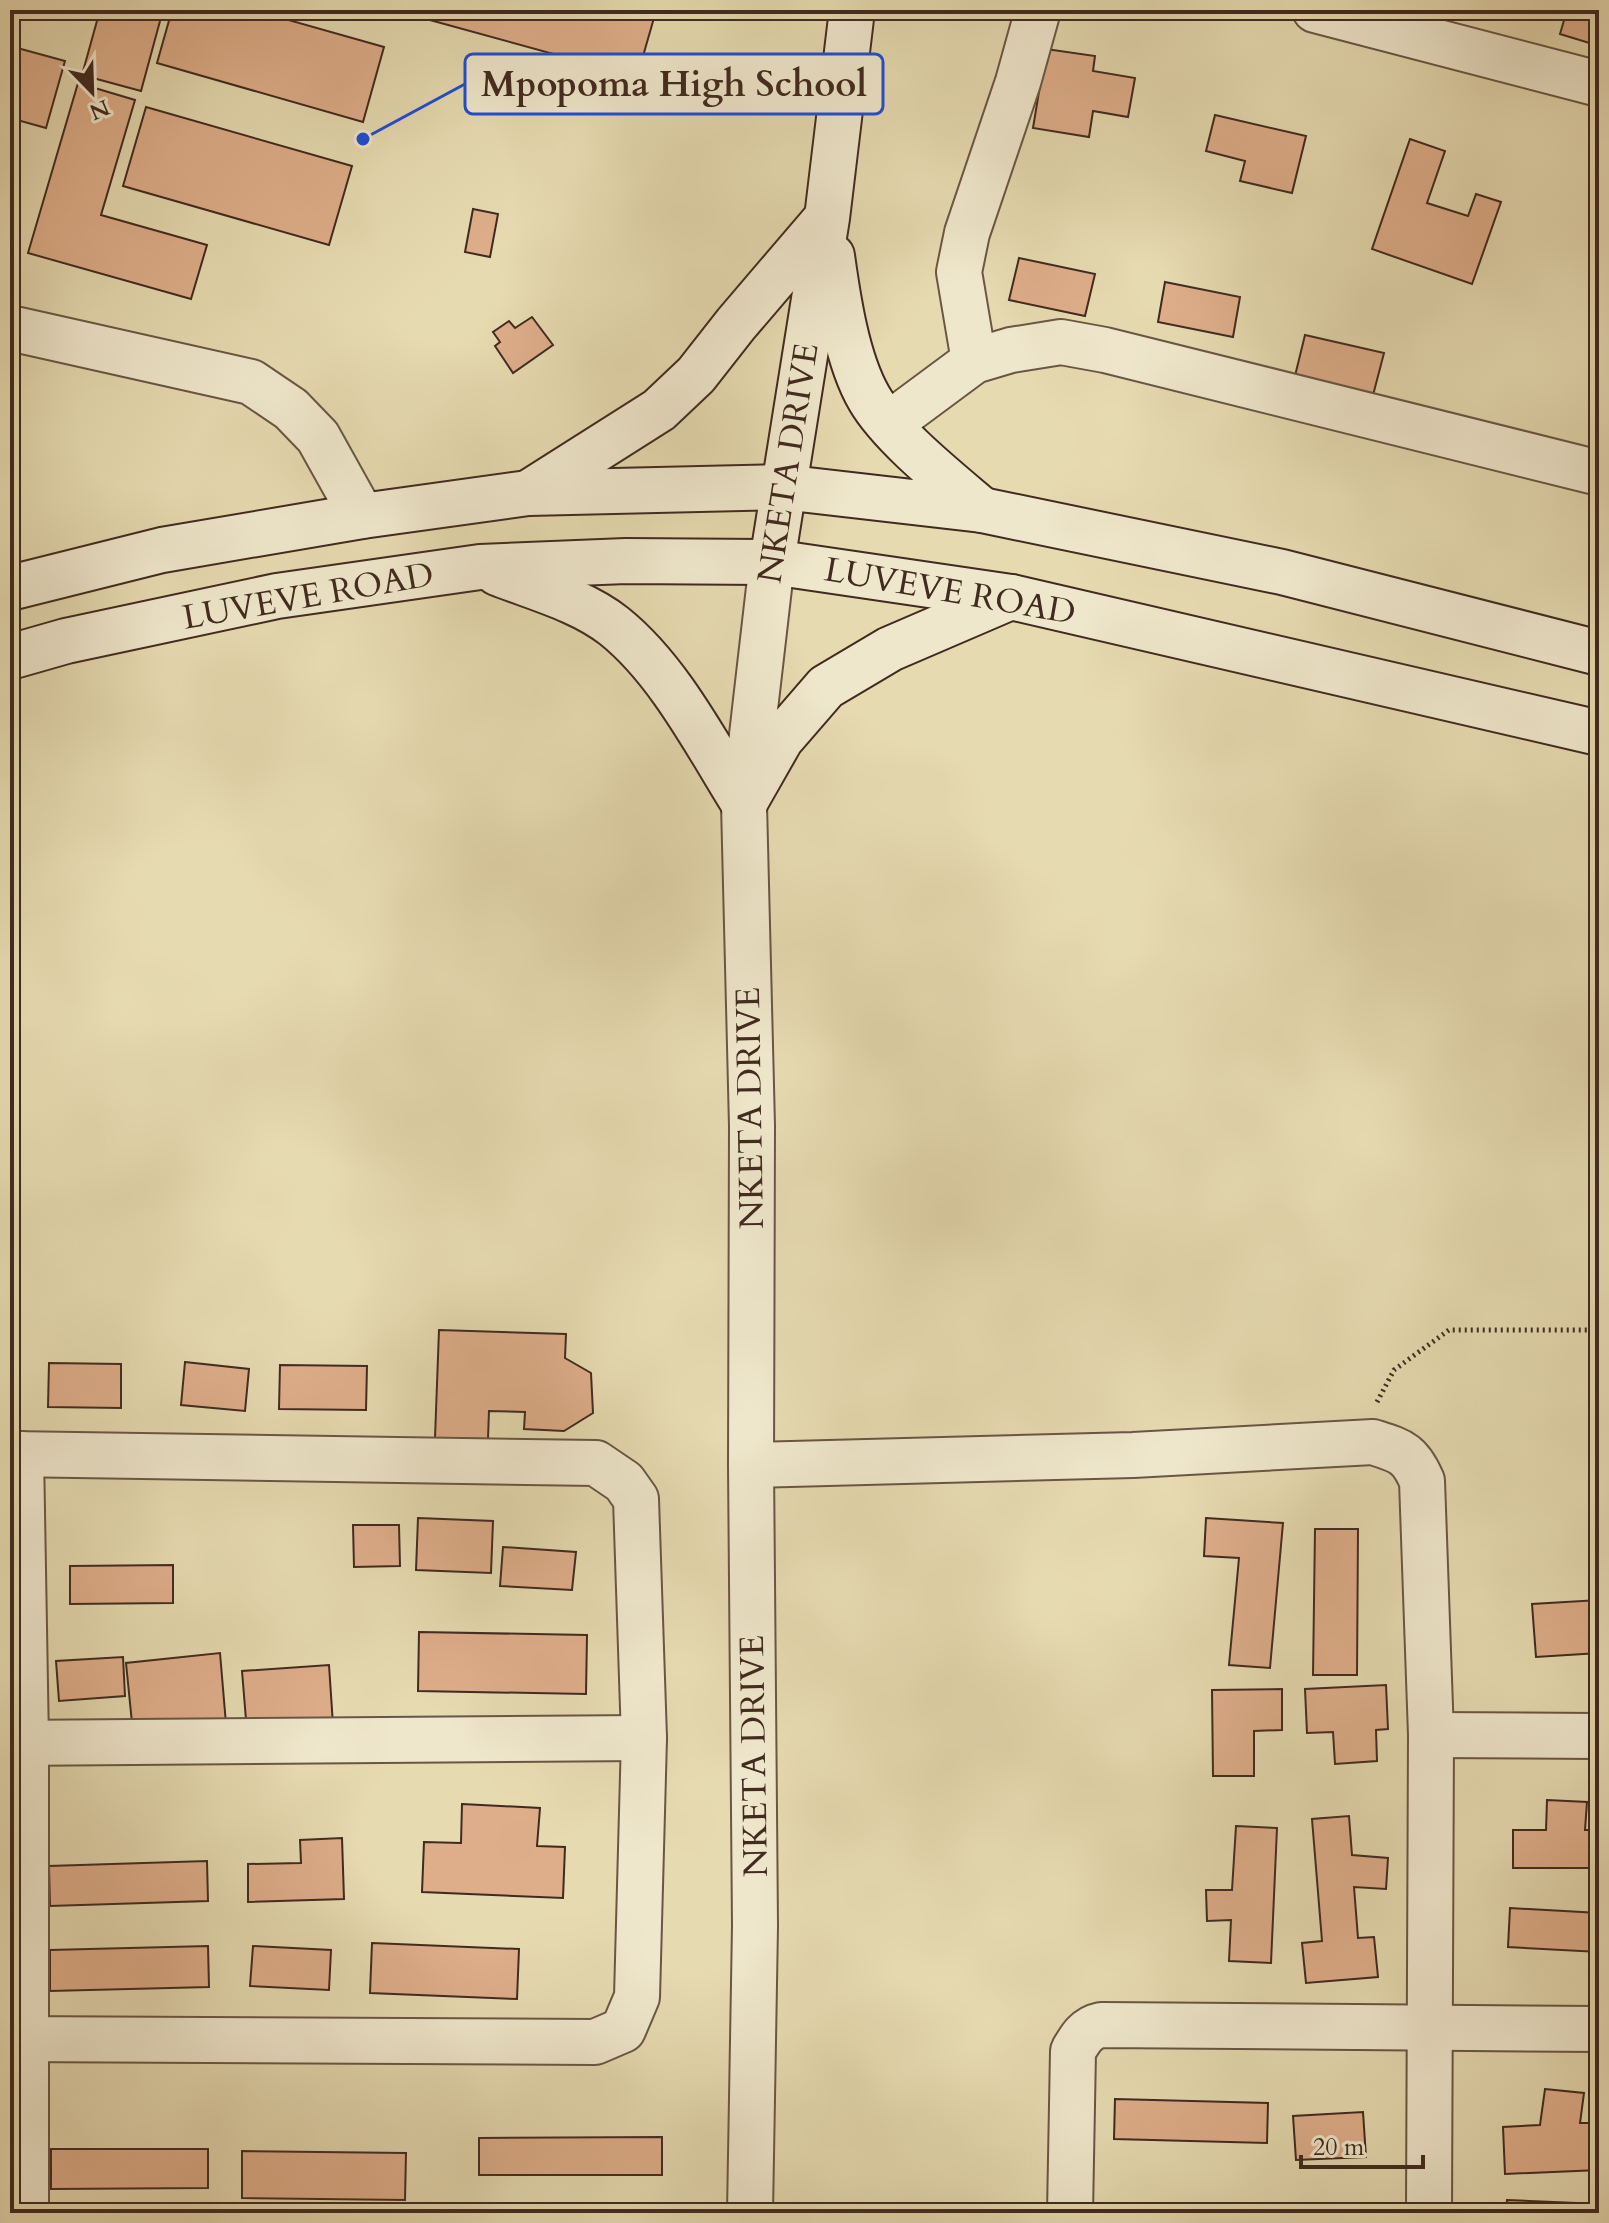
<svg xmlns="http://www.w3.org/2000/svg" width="1609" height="2223" font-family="Cardo,serif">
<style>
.building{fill:#deae8a;stroke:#412a1f;stroke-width:2}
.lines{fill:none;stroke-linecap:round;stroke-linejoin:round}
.street-casing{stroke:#6a5644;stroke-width:48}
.secondary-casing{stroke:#412a1f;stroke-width:48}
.path{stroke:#412a1f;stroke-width:5;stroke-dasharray:2 4;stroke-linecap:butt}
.street{stroke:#efe7cc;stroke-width:44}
.secondary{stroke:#efe7cc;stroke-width:44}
.labels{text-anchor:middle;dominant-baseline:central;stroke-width:8;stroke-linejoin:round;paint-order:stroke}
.street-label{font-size:34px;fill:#412a1f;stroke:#efe7cc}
.leader{fill:none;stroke:#1d4ed8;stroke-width:3}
.callout-dot{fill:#1d4ed8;stroke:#efe7cc;stroke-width:3}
.callout{fill:#efe7cc;stroke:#1d4ed8;stroke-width:3}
.callout-label{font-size:36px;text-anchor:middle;font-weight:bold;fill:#412a1f}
</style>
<rect width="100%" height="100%" fill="#e6dab1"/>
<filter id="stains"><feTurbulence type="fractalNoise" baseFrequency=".0025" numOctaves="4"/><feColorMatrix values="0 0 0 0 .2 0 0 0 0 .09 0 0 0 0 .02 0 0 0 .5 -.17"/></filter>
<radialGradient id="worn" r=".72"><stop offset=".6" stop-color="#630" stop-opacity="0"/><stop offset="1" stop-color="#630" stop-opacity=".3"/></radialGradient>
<g class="building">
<path d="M 100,10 L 163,10 L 141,91 L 82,75 Z"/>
<path d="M 172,10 L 253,10 L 384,47 L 363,122 L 157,63 Z"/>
<path d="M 421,10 L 653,10 L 656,11 L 637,77 L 419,17 Z"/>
<path d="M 1567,10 L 1599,10 L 1599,46 L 1560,34 Z"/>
<path d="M 10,46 L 65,61 L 46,128 L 10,118 Z"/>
<path d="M 1046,49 L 1095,56 L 1093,71 L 1135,78 L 1128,117 L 1093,111 L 1089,137 L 1033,128 Z"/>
<path d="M 78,83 L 135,100 L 101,215 L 207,245 L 191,299 L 28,253 Z"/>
<path d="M 146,107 L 352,166 L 329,245 L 123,186 Z"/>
<path d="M 1215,115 L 1306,136 L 1292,193 L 1240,181 L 1245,161 L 1206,151 Z"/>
<path d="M 1410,139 L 1445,151 L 1427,203 L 1468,216 L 1476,194 L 1501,202 L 1472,284 L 1372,249 Z"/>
<path d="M 473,209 L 498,214 L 490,257 L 465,252 Z"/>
<path d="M 1019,258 L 1095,274 L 1085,316 L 1009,300 Z"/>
<path d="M 1165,282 L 1240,297 L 1233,337 L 1158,322 Z"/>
<path d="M 532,317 L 553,345 L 513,373 L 495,346 L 500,342 L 493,332 L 509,321 L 515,328 Z"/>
<path d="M 1305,335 L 1384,353 L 1372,399 L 1294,380 Z"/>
<path d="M 439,1330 L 566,1334 L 565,1358 L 591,1373 L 593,1413 L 564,1431 L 524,1429 L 525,1412 L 489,1411 L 488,1439 L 435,1438 Z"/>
<path d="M 185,1362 L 249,1369 L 245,1411 L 181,1405 Z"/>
<path d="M 49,1363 L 121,1364 L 121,1408 L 48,1407 Z"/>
<path d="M 280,1365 L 367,1366 L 366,1410 L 279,1409 Z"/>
<path d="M 418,1518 L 493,1521 L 491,1573 L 416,1570 Z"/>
<path d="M 1206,1518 L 1283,1523 L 1270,1668 L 1229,1665 L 1239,1558 L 1204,1556 Z"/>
<path d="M 353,1525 L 399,1525 L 400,1566 L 354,1567 Z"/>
<path d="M 1315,1529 L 1358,1529 L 1357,1675 L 1313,1675 Z"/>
<path d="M 503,1547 L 576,1552 L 572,1590 L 500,1586 Z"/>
<path d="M 173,1565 L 173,1603 L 70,1604 L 70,1566 Z"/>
<path d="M 1599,1600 L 1599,1653 L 1536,1657 L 1532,1604 Z"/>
<path d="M 419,1632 L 587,1635 L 586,1694 L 418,1691 Z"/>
<path d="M 220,1653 L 226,1724 L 133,1733 L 126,1663 Z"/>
<path d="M 123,1657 L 125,1696 L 59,1701 L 56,1661 Z"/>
<path d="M 329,1665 L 333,1725 L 247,1732 L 242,1671 Z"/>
<path d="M 1386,1685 L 1388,1729 L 1376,1730 L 1377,1761 L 1335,1764 L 1333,1732 L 1307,1733 L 1305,1689 Z"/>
<path d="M 1282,1689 L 1282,1730 L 1254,1731 L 1254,1776 L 1213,1776 L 1212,1690 Z"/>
<path d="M 1547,1800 L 1587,1802 L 1585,1830 L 1599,1830 L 1599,1868 L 1513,1868 L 1513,1830 L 1546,1830 Z"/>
<path d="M 462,1804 L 540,1808 L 537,1846 L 565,1847 L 563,1898 L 422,1892 L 424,1842 L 461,1843 Z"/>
<path d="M 1349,1816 L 1352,1855 L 1388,1858 L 1386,1889 L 1354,1887 L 1358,1938 L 1374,1937 L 1378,1977 L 1306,1983 L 1302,1943 L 1322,1941 L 1312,1819 Z"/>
<path d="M 1236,1826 L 1277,1828 L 1271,1963 L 1229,1961 L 1231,1920 L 1207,1921 L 1206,1890 L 1232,1890 Z"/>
<path d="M 342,1838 L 344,1899 L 248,1902 L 248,1864 L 301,1863 L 300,1840 Z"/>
<path d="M 207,1861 L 208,1901 L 50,1906 L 49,1866 Z"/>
<path d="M 1510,1908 L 1599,1913 L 1599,1952 L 1508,1947 Z"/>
<path d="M 372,1943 L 519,1949 L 517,1999 L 370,1993 Z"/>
<path d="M 208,1946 L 209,1987 L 50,1991 L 50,1950 Z"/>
<path d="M 253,1946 L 331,1950 L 329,1990 L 250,1986 Z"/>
<path d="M 1545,2089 L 1584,2093 L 1580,2123 L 1599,2123 L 1599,2170 L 1505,2174 L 1503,2127 L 1540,2125 Z"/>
<path d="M 1115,2099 L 1268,2103 L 1267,2143 L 1114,2139 Z"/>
<path d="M 1363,2112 L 1366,2157 L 1296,2160 L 1293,2116 Z"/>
<path d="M 662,2137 L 662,2175 L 479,2175 L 479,2138 Z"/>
<path d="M 51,2149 L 208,2149 L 208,2188 L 51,2189 Z"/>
<path d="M 242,2151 L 406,2153 L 405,2200 L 242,2198 Z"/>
<path d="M 1507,2200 L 1599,2204 L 1599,2213 L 1506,2213 Z"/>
<path d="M 1296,2205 L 1368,2207 L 1368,2213 L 1295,2213 Z"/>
</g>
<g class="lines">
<g class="street-casing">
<g id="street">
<path d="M 1315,10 L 1599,84"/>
<path d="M 10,328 L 251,382 L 291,409 L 318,437 L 362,516"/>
<path d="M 974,361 L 959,272 L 967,233 L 1018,82 L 1038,10"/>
<path d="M 889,424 L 974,361 L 1011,350 L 1061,342 L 1105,350 L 1599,473"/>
<path d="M 10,1454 L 596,1463 L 624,1482 L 636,1499 L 644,1738 L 637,1997 L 623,2030 L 595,2042 L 10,2039"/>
<path d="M 21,1454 L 26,1743 L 26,2213"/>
<path d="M 751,1465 L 1133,1455 L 1373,1442 C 1401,1451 1410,1453 1422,1481 L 1431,1735 L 1429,2213"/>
<path d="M 1431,1735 L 1599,1736"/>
<path d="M 10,1743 L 644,1738"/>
<path d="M 750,2213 L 755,1926 L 751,1465 L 752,1126 L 744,804 L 772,562"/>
<path d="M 1070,2213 L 1073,2051 C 1080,2039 1086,2028 1101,2025 L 1599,2029"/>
</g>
</g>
<g class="secondary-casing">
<g id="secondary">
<path d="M 832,256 C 838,299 847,360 869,398 C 890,435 948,481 982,510"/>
<path d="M 528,493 L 659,410 L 696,375 L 736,324 L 824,221"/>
<path d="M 772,562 L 827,218 L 852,10"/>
<path d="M 497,573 C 535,588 581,600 614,626 C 669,670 707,745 744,804 L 781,739 L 826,687 L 890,649 L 1011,597"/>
<path d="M 10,588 L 162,550 L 362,516 L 528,493 L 782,487 L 982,510 L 1282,572 L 1599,653"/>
<path d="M 10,657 L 66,641 L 277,596 L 480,567 L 626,561 L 772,562 L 1011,597 L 1599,733"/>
</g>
</g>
<path class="path" d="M 1377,1402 L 1394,1370 L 1449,1330 L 1599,1330"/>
<use href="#street" class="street"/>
<use href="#secondary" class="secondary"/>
</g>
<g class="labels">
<g class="street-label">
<text transform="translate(788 463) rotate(-81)">NKETA DRIVE</text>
<text transform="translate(950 591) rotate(10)">LUVEVE ROAD</text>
<text transform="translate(308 596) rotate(-10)">LUVEVE ROAD</text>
<text transform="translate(750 1108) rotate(-91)">NKETA DRIVE</text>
<text transform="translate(754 1756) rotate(-91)">NKETA DRIVE</text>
</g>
</g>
<path class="leader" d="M363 139L465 84"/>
<circle class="callout-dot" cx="363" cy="139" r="8"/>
<rect class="callout" x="465" y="54" width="418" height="60" rx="8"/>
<g class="callout-label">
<text x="674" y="96">Mpopoma High School</text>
</g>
<rect width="1609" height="2223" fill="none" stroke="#e6dab1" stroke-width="40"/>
<rect x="12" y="12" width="1585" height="2199" fill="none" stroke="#412a1f" stroke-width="4"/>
<rect x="20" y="20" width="1569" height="2183" fill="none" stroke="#412a1f" stroke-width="2"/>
<g transform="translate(92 92) rotate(157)" stroke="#efe7cc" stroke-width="6" paint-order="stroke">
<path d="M0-6L14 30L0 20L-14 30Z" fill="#412a1f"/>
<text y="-12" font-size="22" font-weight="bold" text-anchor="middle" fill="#412a1f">N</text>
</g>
<path d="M1301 2155v12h122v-12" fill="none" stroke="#412a1f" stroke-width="4"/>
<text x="1313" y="2155" font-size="24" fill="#412a1f" stroke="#efe7cc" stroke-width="6" paint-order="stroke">20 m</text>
<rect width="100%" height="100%" filter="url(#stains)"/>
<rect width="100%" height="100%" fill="url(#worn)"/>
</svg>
